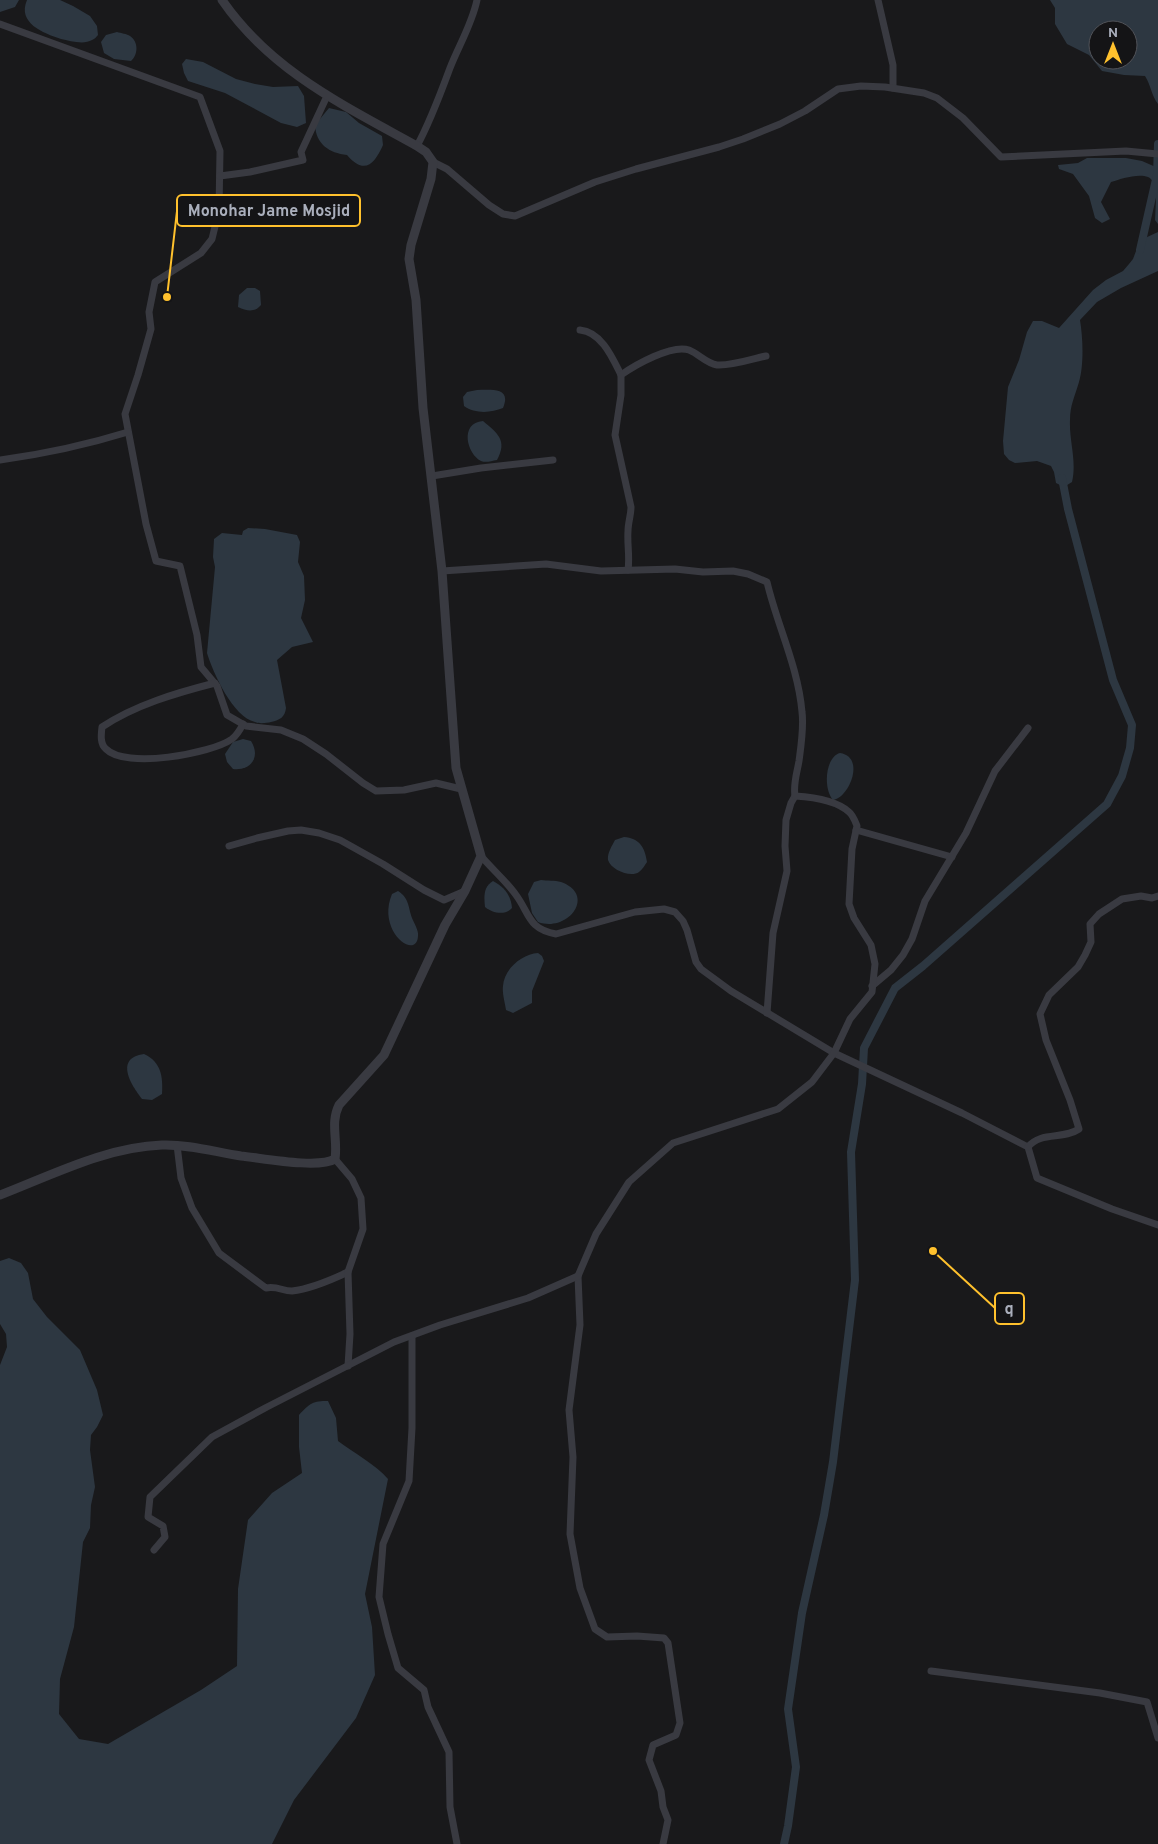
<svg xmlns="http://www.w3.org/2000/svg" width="1158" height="1844" font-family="Overpass,sans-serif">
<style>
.water{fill:#2d3741;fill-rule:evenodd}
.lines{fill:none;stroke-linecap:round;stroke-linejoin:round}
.canal{stroke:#2d3741;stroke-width:8}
.minor{stroke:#393a41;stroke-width:7}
.tertiary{stroke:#393a41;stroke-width:9}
.leader{fill:none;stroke:#ffc12d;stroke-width:2}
.callout-dot{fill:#ffc12d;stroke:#141416;stroke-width:2}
.callout{fill:#141416;stroke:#ffc12d;stroke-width:2}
.callout-label{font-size:16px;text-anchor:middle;font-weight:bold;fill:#aaafbc}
</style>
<rect width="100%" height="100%" fill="#19191b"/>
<g class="water">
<path d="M 0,0 L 19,0 L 15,7 L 0,12 Z"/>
<path d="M 27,0 L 60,0 L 73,6 L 90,16 L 97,26 L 98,35 C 96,37 95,39 92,40 C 84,45 70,41 61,39 C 43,33 17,23 27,0 Z"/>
<path d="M 1050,0 L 1158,0 L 1158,104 C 1151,95 1151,85 1145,76 L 1124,75 L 1102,71 L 1089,55 L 1067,44 L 1055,24 L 1055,8 ZM 1098,30 L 1128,30 L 1128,60 L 1098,60 Z"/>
<path d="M 117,32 C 121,33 127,34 130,36 C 139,42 138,55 131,61 L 114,59 L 104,53 L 101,42 L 106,35 Z"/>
<path d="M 186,59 L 203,62 L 236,79 L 255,84 L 273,87 L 298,86 L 304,96 L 306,123 L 297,127 L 281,123 L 225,93 L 188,81 L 184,73 L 182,64 Z"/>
<path d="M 329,108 L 346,112 L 359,123 L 382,136 L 383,145 C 375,163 365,176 347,155 C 329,153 316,144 315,125 Z"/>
<path d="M 1087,158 L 1126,158 L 1142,161 L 1158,168 L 1158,224 L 1155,220 L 1156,200 L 1155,183 C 1152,181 1151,178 1148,177 C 1138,173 1120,179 1111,182 L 1101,202 L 1110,219 L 1102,223 L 1095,218 L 1089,196 L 1073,174 L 1059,169 L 1058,165 L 1078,163 Z"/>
<path d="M 1158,232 L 1158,271 L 1121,288 L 1097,302 L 1080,320 C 1083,338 1084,365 1079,382 C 1075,396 1070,405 1070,420 C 1069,441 1077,461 1072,482 L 1064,487 L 1056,483 L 1054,472 L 1051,466 L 1037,461 L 1015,463 L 1009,460 L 1004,454 L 1003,441 L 1008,387 L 1019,360 L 1027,332 L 1033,321 L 1042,321 L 1059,328 L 1093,290 L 1106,280 L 1123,271 L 1129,264 L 1133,259 L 1139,243 L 1145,238 Z"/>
<path d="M 247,288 L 255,288 L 260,291 L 261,305 C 254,313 247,311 238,307 L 239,295 Z"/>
<path d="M 477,390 C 491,390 512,387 503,408 C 491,413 475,414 464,406 L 463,397 L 467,392 Z"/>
<path d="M 483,421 C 497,433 508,440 497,460 C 491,461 486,463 481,461 C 467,454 459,423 483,421 Z"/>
<path d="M 248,528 L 265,529 L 297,535 L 300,542 L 298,562 L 304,576 L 305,600 L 301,618 L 313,642 L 292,647 L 277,660 L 286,708 C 285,717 280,720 271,722 C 267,723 259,724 255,722 C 233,717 213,673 207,653 L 215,567 L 213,557 L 214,539 L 222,533 L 242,535 L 243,531 Z"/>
<path d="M 243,739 L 251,741 C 261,757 251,771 233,769 L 227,762 L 225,754 L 233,742 Z"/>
<path d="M 840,753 C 866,757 849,798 833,800 C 823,789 825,757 840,753 Z"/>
<path d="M 624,837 C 639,838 645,847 647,862 C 645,865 642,870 639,872 C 631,878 611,870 608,860 C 607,853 612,846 615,840 Z"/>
<path d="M 541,880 C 547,881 555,880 561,882 C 597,895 568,933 538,922 L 532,913 L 528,894 L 534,882 Z"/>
<path d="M 493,881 C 504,887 511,895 512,908 C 505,916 492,913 485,907 C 484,897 483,887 493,881 Z"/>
<path d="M 398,891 C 409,898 408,906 412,918 C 414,923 419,931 418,936 C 417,961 376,932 392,894 Z"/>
<path d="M 538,953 L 542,956 L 544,961 L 532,991 L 532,1003 L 513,1013 L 506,1010 C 505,1003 502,993 503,986 C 504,969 522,954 538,953 Z"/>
<path d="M 144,1054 C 161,1062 163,1076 162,1094 L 152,1100 L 142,1099 C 131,1085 114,1058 144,1054 Z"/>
<path d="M 9,1258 L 21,1263 L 28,1273 L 33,1299 L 47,1317 L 80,1350 L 97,1390 L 103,1415 L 97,1427 L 91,1435 L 90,1450 L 95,1487 L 91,1505 L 90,1528 L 83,1542 L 74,1627 L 60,1679 L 59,1714 L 79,1739 L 108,1744 L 201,1690 L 237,1666 L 238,1589 L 248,1520 L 272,1493 L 302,1473 L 299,1447 L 299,1415 C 310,1403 313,1401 328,1401 L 336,1418 L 338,1441 C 354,1453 376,1465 388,1479 L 365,1594 L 372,1627 L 375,1675 L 356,1718 L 294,1800 L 272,1844 L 0,1844 L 0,1365 L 7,1347 L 6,1334 L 0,1324 L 0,1261 Z"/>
</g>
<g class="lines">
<g class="canal">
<path d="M 1140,250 L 1157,175 L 1158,144"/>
<path d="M 784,1844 L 788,1826 L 796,1767 L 788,1709 L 802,1613 L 824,1515 L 833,1462 L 855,1280 L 851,1152 L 862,1084 L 864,1048 L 895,988 L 923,966 L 1107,804 L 1122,776 L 1130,748 L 1132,725 L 1113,680 L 1068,509 L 1062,478"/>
</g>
<g class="minor">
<path d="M 878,0 L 893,65 L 893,88"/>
<path d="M 0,24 L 200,97 L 220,151 L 219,210 L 212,239 L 201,253 L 155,282 L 149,312 L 151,329 L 138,375 L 125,414 L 146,524 L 156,561 L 180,566 L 197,635 L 201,667 L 217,686 L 227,715 L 246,726 L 281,730 L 303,739 L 326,754 L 363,783 L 376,791 L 404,790 L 436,783 L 461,789"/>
<path d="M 417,146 C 431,120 440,95 450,68 C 459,45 472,24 477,0"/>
<path d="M 433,162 L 447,169 L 489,205 L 503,214 L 515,216 L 595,182 L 636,169 L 719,147 L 743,139 L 780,124 L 805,111 L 838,89 L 861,86 L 885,87 L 924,93 L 937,98 L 963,118 L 1001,157 L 1126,151 L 1158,154"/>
<path d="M 220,176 L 250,172 L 303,160 L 301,152 L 327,96"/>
<path d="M 580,330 C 602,332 613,359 621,375"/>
<path d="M 0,460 C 44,454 86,445 128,432"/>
<path d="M 432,476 L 481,468 L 553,460"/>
<path d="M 628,570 C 630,557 627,544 628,531 C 628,523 631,515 631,507 L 615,435 L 621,395 L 621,375 C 635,365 672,344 689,350 C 699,354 706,363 717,365 C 733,366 751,359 766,356"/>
<path d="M 215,683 C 176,693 135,705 102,727 C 101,735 100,744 106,749 C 125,769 211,754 232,739 C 237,735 240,730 243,724"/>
<path d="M 856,830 L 952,857"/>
<path d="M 229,846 L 257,838 L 288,831 L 301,830 L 319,833 L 340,840 L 383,864 L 424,890 L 444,900 L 465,891"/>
<path d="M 481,856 C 492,869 506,881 516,895 C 530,914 528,929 556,934 L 635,912 L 664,909 L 675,912 L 683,921 L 687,930 L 696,962 L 701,969 L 731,991 L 834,1053 L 962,1113 L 1028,1147 L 1037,1178 L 1112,1209 L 1158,1225"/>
<path d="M 872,986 L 891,970 L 903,955 L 912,939 L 925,901 L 966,833 L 995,771 L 1028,728"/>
<path d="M 767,1013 L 773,933 L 787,871 L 785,846 L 786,820 L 791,803 L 795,796"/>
<path d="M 177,1145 L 181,1178 L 192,1208 L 219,1253 L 266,1288 C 278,1286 282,1291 292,1291 C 311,1289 331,1280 348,1272"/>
<path d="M 1028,1147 C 1041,1131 1063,1140 1079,1129 L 1070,1100 L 1046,1040 L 1040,1014 L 1049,995 L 1078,967 L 1085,955 L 1091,942 L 1090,924 L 1099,914 L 1122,899 L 1141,896 L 1152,898 L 1158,896"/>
<path d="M 335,1159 L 352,1179 L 361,1198 L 363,1229 L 348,1272 L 350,1334 L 348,1366"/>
<path d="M 578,1276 L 580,1325 L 569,1410 L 573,1457 L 570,1534 L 580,1588 L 595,1629 L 607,1637 L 637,1636 L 664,1638 L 668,1643 L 680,1723 L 676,1735 L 653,1745 L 649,1760 L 661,1791 L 663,1807 L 668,1820 L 663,1844"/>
<path d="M 412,1336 L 412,1428 L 409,1481 L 383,1544 L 379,1597 L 388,1634 L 398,1668 L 424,1690 L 428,1707 L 449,1752 L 450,1807 L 457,1844"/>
<path d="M 154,1550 L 165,1537 L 163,1526 L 148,1517 L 150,1497 L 212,1437 L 267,1407 L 394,1342 L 440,1325 L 528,1298 L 578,1276 L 596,1234 L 629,1182 L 673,1143 L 778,1109 L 812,1082 L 834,1053 L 850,1019 L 872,992 L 875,964 L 871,945 L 854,918 L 849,904 L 852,849 L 857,826 C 855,821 853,815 849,812 C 836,800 811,797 795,796 C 793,784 797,773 799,761 C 801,746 804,727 802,712 C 798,666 777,625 767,582 L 748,574 L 733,571 L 703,572 L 675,569 L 601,571 L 546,564 L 442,571"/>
<path d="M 931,1671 L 1100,1693 L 1147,1702 L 1158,1738"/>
</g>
<path class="tertiary" d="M 0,1195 C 52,1175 106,1147 162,1145 C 188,1144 215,1152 241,1156 C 262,1158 318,1169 335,1159 C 338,1140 330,1123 339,1105 L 384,1055 L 445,925 L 465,891 L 481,856 L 456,768 L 442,571 L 423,408 L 416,300 L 409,259 L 411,245 L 431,179 L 433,162 L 426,152 L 417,146 C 343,105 271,71 222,0"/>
</g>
<path class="leader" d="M167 297L177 211M933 1251L995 1308"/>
<g class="callout-dot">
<circle cx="167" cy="297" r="5"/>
<circle cx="933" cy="1251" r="5"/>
</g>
<g class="callout">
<rect x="177" y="195" width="183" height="31" rx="5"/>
<rect x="995" y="1293" width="29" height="31" rx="5"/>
</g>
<g class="callout-label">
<text x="269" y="216">Monohar Jame Mosjid</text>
<text x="1009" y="1314">q</text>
</g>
<g transform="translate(1113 45)"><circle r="24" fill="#141416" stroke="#505258"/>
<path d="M0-4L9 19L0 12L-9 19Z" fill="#ffc12d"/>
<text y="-8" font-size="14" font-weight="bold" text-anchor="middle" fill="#aaafbc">N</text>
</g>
</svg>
